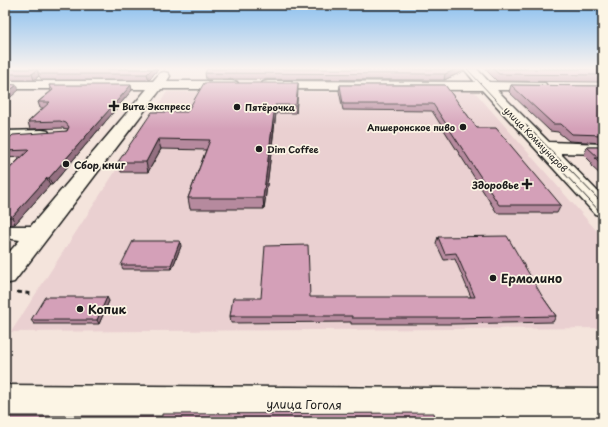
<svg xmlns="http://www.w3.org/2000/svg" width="608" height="427" font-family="'Playpen Sans',sans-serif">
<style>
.built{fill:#ead0d1}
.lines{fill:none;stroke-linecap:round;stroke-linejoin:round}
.minor-casing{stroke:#1c1c1c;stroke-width:3}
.path{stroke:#1c1c1c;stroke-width:3;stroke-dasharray:5 3.5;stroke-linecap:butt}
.minor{fill:#fcf5e5;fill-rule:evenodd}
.tram{stroke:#1c1c1c;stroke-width:1}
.wall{fill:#b68a9e;stroke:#1c1c1c}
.shaded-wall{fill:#947081;stroke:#1c1c1c}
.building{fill:#d4a0b8;stroke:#1c1c1c}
.poi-dot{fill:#1c1c1c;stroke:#fcf5e5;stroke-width:1.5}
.labels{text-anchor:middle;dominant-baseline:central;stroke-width:3.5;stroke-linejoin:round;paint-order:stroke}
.far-poi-label{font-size:9px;font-weight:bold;fill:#1c1c1c;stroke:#fcf5e5;text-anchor:start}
.far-street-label{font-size:9px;fill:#1c1c1c;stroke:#fcf5e5}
.poi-label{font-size:10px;font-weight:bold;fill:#1c1c1c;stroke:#fcf5e5;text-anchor:start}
.near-poi-label{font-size:12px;font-weight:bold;fill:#1c1c1c;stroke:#fcf5e5;text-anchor:start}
.near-street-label{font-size:12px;fill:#1c1c1c;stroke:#fcf5e5}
</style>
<rect width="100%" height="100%" fill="#f4e4dc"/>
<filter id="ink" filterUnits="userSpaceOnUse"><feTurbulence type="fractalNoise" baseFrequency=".025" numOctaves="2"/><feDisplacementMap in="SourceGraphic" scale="8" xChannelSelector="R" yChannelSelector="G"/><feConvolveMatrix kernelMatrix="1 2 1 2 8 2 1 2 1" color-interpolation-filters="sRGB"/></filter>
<g filter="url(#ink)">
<path class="built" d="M 167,92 L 475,92 L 603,238 L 603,328 L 11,332 Z"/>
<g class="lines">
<g class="minor-casing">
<g id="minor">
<path d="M 464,69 L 477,69 L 489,82 L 545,83 L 547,86 L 545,89 L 540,90 L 497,90 L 549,142 L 603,144 L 603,154 L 560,153 L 603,197 L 603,216 L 595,214 L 482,90 L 268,89 L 263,88 L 261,85 L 263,82 L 268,81 L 475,82 Z"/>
<path d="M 164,72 L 168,73 L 170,76 L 167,81 L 232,81 L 237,82 L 239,85 L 237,88 L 232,89 L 161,89 L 14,282 L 5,284 L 5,257 L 20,240 L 5,238 L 5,226 L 31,226 L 147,89 L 5,89 L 5,81 L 153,81 L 160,73 Z"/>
<path d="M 42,130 L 48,131 L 50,135 L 48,139 L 5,141 L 5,131 Z"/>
<path d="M 5,385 L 603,389 L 603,422 L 5,417 Z"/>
</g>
</g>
<path class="path" d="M 17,292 L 33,294"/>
<use href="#minor" class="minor"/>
<g class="tram">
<path d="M 467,69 L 603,215"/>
<path d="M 526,125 L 603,204"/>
</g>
</g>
<g class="wall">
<path d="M 5,69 L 158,69 L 149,80 L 42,80 L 39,76 L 34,80 L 5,80 Z"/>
<path d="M 485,69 L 603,69 L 603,82 L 497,81 Z"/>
<path d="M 464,71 L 444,80 L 206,79 L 205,73 Z"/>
<path d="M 298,83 L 296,113 L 276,113 L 264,209 L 190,209 L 188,198 L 206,150 L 161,149 L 148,172 L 121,172 L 118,162 L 187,112 Z"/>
<path d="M 49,85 L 132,90 L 52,185 L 50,185 L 15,224 L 5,225 L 5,173 L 21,157 L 5,158 L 5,142 L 67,131 L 68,129 L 62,128 L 30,129 L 28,122 L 43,108 L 40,108 L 38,102 L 51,91 Z"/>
<path d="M 340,85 L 445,85 L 477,128 L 561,205 L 557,213 L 497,213 L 432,111 L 343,110 L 339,91 Z"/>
<path d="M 511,85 L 603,86 L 603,143 L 569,141 L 558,132 L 550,131 L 509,92 Z"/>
<path d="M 587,147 L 603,147 L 603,177 L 591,166 L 592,163 L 584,155 Z"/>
<path d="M 438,237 L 542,296 L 556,316 L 553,322 L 453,324 L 351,324 L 351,322 L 231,323 L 230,316 L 471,297 L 455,259 L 444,260 L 436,243 Z"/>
<path d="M 181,246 L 172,269 L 123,269 L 121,265 Z"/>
<path d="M 109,301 L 99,324 L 34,324 L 31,320 Z"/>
</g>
<g class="shaded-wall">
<path d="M 152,69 L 158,69 L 149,80 L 147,74 Z"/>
<path d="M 457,69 L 464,69 L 464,71 L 444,80 L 445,74 Z"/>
<path d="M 37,70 L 39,76 L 34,80 L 32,74 Z"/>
<path d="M 298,83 L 298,91 L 296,113 L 296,105 Z"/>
<path d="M 17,85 L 19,90 L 5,102 L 5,94 Z"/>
<path d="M 131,85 L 132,90 L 52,185 L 49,178 Z"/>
<path d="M 275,105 L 276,113 L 264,209 L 263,198 Z"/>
<path d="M 158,139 L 161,149 L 148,172 L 146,162 Z"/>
<path d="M 47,178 L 50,185 L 15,224 L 12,217 Z"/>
<path d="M 180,241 L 181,246 L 172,269 L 171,265 Z"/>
<path d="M 107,297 L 109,301 L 99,324 L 97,320 Z"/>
</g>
<g class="building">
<path d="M 5,69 L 152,69 L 147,74 L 40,74 L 37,70 L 32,74 L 5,74 Z"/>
<path d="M 207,69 L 457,69 L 445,74 L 205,73 Z"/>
<path d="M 493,69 L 603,69 L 603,75 L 499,74 Z"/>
<path d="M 204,83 L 298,83 L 296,105 L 275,105 L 263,198 L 188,198 L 210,140 L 158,139 L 146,162 L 118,162 L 152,112 L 187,112 Z"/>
<path d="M 5,84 L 17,85 L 5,94 Z"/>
<path d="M 49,85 L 131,85 L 49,178 L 47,178 L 12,217 L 5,217 L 5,173 L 29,150 L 5,151 L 5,142 L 13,135 L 67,131 L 69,127 L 66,123 L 60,121 L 28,122 L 50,102 L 38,102 L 53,90 Z"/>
<path d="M 340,85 L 445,85 L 477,128 L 496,128 L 561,205 L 499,205 L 433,104 L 343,104 Z"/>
<path d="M 511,85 L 603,86 L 603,135 L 572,134 L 561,124 L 553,124 Z"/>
<path d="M 587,147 L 603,147 L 603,165 L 595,158 L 599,158 Z"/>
<path d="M 507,236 L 542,296 L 556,316 L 455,318 L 352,318 L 352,316 L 230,316 L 233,298 L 261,298 L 265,246 L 308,245 L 310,297 L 475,297 L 456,253 L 445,254 L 438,237 Z"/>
<path d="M 133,241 L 180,241 L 171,265 L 121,265 Z"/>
<path d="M 45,297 L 107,297 L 97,320 L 31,320 Z"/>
<path d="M 434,413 L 436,422 L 5,422 L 5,416 L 162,416 L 162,414 Z"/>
<path d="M 483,418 L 562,419 L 563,422 L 484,422 Z"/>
</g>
</g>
<linearGradient id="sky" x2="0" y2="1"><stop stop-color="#89bfef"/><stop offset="0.53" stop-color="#faf3ef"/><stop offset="1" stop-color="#faf3ef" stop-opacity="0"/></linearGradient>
<rect width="608" height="129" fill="url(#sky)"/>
<g class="poi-dot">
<path d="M112 100h4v4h4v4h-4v4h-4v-4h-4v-4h4z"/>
<circle cx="237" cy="107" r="4"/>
<circle cx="463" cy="127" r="4"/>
<circle cx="259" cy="149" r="4"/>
<circle cx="66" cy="164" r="4"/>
<path d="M525 178h4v4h4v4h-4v4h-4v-4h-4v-4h4z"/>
<circle cx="493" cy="278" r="4"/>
<circle cx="80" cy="309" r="4"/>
</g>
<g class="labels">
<g class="far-poi-label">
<text x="122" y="106">Вита Экспресс</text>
<text x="245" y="107">Пятёрочка</text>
<text x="455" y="127" text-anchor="end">Апшеронское пиво</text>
<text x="267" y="149">Dim Coffee</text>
</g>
<g class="far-street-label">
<text transform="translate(536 139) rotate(46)">улица Коммунаров</text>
</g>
<g class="poi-label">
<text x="74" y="164">Сбор книг</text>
<text x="519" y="184" text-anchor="end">Здоровье</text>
</g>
<g class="near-poi-label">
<text x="501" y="278">Ермолино</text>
<text x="88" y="309">Копик</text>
</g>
<g class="near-street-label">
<text transform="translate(304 404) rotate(1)">улица Гоголя</text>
</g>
</g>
<rect width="608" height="427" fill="none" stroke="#fcf5e5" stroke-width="20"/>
<rect x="10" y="10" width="588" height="407" fill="none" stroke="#1c1c1c" stroke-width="1.5" filter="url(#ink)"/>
</svg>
